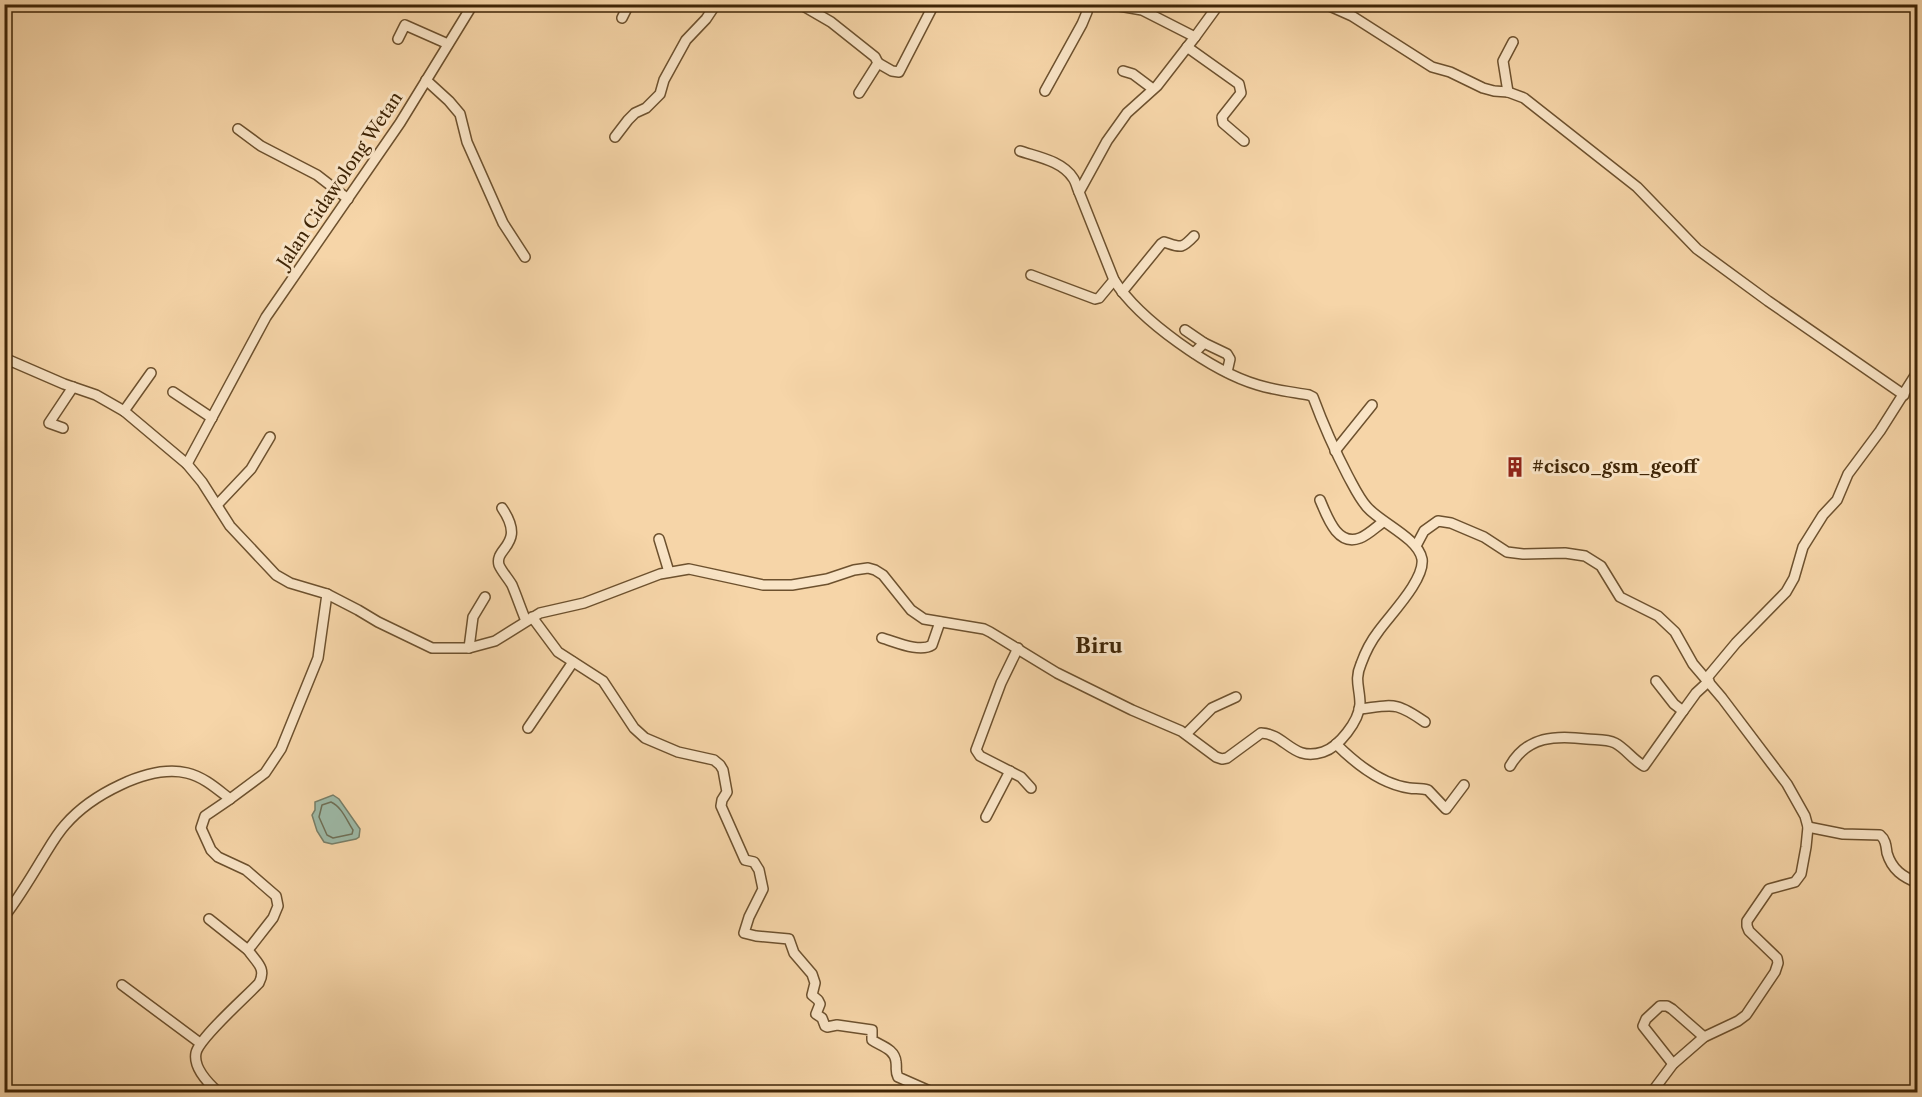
<svg xmlns="http://www.w3.org/2000/svg" width="1922" height="1097" font-family="'Libre Caslon Text',serif">
<style>
.water{fill:#9db9a7;stroke:#777e67;stroke-width:1.5}
.lines{fill:none;stroke-linecap:round;stroke-linejoin:round}
.shore{stroke:#6e6f56;stroke-width:1.5}
.street-casing{stroke:#6d512e;stroke-width:12}
.street{stroke:#f9e4c6;stroke-width:9}
.labels{text-anchor:middle;dominant-baseline:central;stroke-width:6;stroke-linejoin:round;paint-order:stroke}
.street-label{font-size:18px;fill:#3f2506;stroke:#f9e4c6}
.poi-label{font-size:18px;font-weight:bold;fill:#3f2506;stroke:#f9e4c6;text-anchor:start}
.quarter-label{font-size:21px;font-weight:bold;fill:#3f2506;stroke:#f9e4c6}
</style>
<rect width="100%" height="100%" fill="#f6d5a8"/>
<filter id="stains"><feTurbulence type="fractalNoise" baseFrequency=".00333" numOctaves="4"/><feColorMatrix values="0 0 0 0 .2 0 0 0 0 .09 0 0 0 0 .02 0 0 0 .5 -.17"/></filter>
<radialGradient id="worn" r=".72"><stop offset=".6" stop-color="#630" stop-opacity="0"/><stop offset="1" stop-color="#630" stop-opacity=".3"/></radialGradient>
<path class="water" d="M 333,795 L 339,799 L 360,829 L 359,837 L 356,839 L 332,844 L 324,842 L 317,831 L 312,815 L 315,810 L 315,802 Z"/>
<g class="lines">
<path class="shore" d="M 331,802 C 342,807 347,821 353,830 L 352,834 L 333,838 L 327,835 L 319,817 L 322,805 Z"/>
<g class="street-casing">
<g id="street">
<path d="M 800,4 L 831,22 L 875,57 L 878,63 L 859,93"/>
<path d="M 1325,4 L 1352,16 L 1432,67 L 1450,72 L 1483,88 L 1494,91 L 1508,92 L 1524,98 L 1637,187 L 1697,249 L 1768,301 L 1904,395"/>
<path d="M 622,18 L 629,4"/>
<path d="M 1195,37 L 1219,4"/>
<path d="M 398,39 L 405,25 L 448,44"/>
<path d="M 1187,47 L 1239,84 L 1241,93 L 1222,117 L 1223,123 L 1244,141"/>
<path d="M 878,63 L 892,71 L 899,72 L 932,8"/>
<path d="M 1123,71 L 1133,74 L 1153,89"/>
<path d="M 426,80 L 449,101 L 460,114 L 467,142 L 503,223 L 525,257"/>
<path d="M 1045,91 L 1082,24 L 1087,12 L 1087,4"/>
<path d="M 1508,92 L 1503,61 L 1513,42"/>
<path d="M 238,129 L 261,146 L 317,175 L 348,199"/>
<path d="M 615,137 L 628,120 L 635,113 L 646,108 L 660,94 L 664,80 L 686,40 L 706,19 L 716,4"/>
<path d="M 1020,151 C 1038,157 1062,161 1073,178 C 1076,182 1077,188 1079,192"/>
<path d="M 1031,275 L 1095,299 L 1099,298 L 1114,280"/>
<path d="M 1122,292 L 1161,244 L 1164,242 C 1180,247 1181,250 1194,236"/>
<path d="M 1185,330 L 1204,343"/>
<path d="M 1194,353 L 1204,343 L 1227,354 L 1230,359 L 1227,372"/>
<path d="M 4,358 L 64,384 L 96,395 L 124,411 L 187,464 L 202,482 L 230,526 L 276,575 L 290,583 L 327,594 L 318,658 L 281,749 L 265,773 L 230,799"/>
<path d="M 173,392 L 212,418"/>
<path d="M 124,411 L 151,373"/>
<path d="M 63,428 L 49,423 L 73,387"/>
<path d="M 1335,451 L 1372,405"/>
<path d="M 187,464 L 266,317 L 400,123 L 473,4"/>
<path d="M 1320,500 C 1327,516 1337,547 1360,538 C 1368,535 1376,527 1383,522"/>
<path d="M 217,505 L 251,469 L 270,437"/>
<path d="M 502,508 C 527,545 494,547 499,565 C 502,572 508,578 512,585 C 517,597 521,609 526,621"/>
<path d="M 659,539 L 669,572"/>
<path d="M 1416,546 L 1424,531 L 1438,521 L 1451,523 L 1484,537 L 1507,552 L 1523,554 L 1565,553 L 1585,556 L 1601,566 L 1620,597 L 1658,616 L 1675,632 L 1693,664 L 1722,698 L 1787,784 L 1805,816 L 1808,827 L 1806,847 L 1801,874 L 1795,882 L 1769,889 L 1747,921 L 1747,926 L 1749,931 L 1777,958 L 1778,963 L 1775,972 L 1746,1015 L 1738,1021 L 1704,1037 L 1673,1064 L 1652,1092"/>
<path d="M 327,594 L 358,610 L 378,622 L 432,648 L 469,648 L 495,641 L 540,613 L 584,603 L 660,574 L 689,569 L 763,585 L 792,585 L 827,579 L 854,570 L 868,568 L 875,570 L 883,575 L 911,610 L 924,619 L 984,629 L 990,632 L 1057,673 L 1132,710 L 1181,731 L 1216,757 L 1222,759 L 1227,758 L 1261,733 C 1286,734 1292,762 1323,752 C 1339,747 1359,721 1360,704 C 1360,688 1354,680 1361,664 C 1365,653 1371,641 1378,632 C 1389,616 1425,580 1422,559 C 1418,538 1381,523 1367,507 C 1359,498 1354,487 1348,476 C 1335,451 1323,424 1313,397 L 1309,395 C 1292,392 1274,390 1258,385 C 1213,372 1139,320 1114,280 L 1079,192 L 1107,141 L 1127,113 L 1157,86 L 1195,37 L 1142,10 L 1108,4"/>
<path d="M 532,617 L 558,652 L 603,681 L 634,728 L 645,738 L 678,752 L 714,760 L 720,765 L 723,770 L 727,792 L 722,800 L 721,806 L 745,860 L 754,862 L 759,870 L 763,889 L 749,917 L 744,933 L 756,936 L 789,939 L 794,953 L 812,974 L 815,983 L 812,995 L 818,1000 L 820,1004 L 816,1014 L 822,1018 L 825,1026 L 827,1027 L 837,1025 L 872,1030 L 872,1040 C 881,1046 895,1049 896,1062 C 897,1069 895,1071 898,1077 L 932,1092"/>
<path d="M 882,638 C 896,642 920,653 932,645 L 940,622"/>
<path d="M 469,648 L 473,617 L 485,597"/>
<path d="M 1018,648 L 1001,683 L 976,750 L 980,756 L 1021,777 L 1031,788"/>
<path d="M 1706,679 L 1736,643 L 1786,592 L 1794,578 L 1803,547 L 1823,515 L 1837,500 L 1848,474 L 1880,431 L 1918,371"/>
<path d="M 1656,681 L 1674,704 L 1683,711 L 1696,693 L 1709,681"/>
<path d="M 1359,709 C 1394,705 1395,701 1425,722"/>
<path d="M 528,728 L 573,662"/>
<path d="M 1186,734 L 1212,708 L 1236,697"/>
<path d="M 1336,744 C 1355,763 1381,784 1409,788 C 1415,789 1421,788 1428,790 L 1446,809 L 1464,785"/>
<path d="M 1510,766 C 1527,736 1556,735 1587,739 C 1596,740 1607,739 1615,743 C 1625,748 1633,760 1644,766 L 1683,711"/>
<path d="M 986,817 L 1010,771"/>
<path d="M 1808,827 L 1843,834 L 1880,835 C 1886,840 1886,846 1887,853 C 1892,870 1903,877 1918,883"/>
<path d="M 4,917 C 18,899 30,879 42,859 C 49,848 56,835 65,825 C 90,796 148,764 187,773 C 204,777 217,789 230,799 L 205,816 L 201,828 L 211,850 L 218,857 L 246,870 L 276,896 L 278,906 L 273,918 L 248,950 C 256,962 267,968 259,983 C 246,997 199,1038 196,1053 C 193,1068 208,1083 218,1092"/>
<path d="M 209,919 L 248,950"/>
<path d="M 122,985 L 200,1043"/>
<path d="M 1673,1064 L 1643,1026 L 1646,1019 L 1660,1006 L 1667,1006 L 1672,1009 L 1704,1037"/>
</g>
</g>
<use href="#street" class="street"/>
</g>
<defs>
<g id="building-bare" transform="scale(1.62)"><path d="M-4-6H4V6H1V3H-1V6H-4ZM-2.5-4.3h1.7v1.8h-1.7ZM.8-4.3h1.7v1.8H.8ZM-2.5-1h1.7V.8h-1.7ZM.8-1h1.7V.8H.8Z" fill="#8f2418" stroke="#f9e4c6" stroke-width="2.5" paint-order="stroke"/></g>
</defs>
<g fill-rule="evenodd">
<use href="#building-bare" x="1515" y="467"/>
</g>
<g class="labels">
<g class="street-label">
<text transform="translate(340 180) rotate(-56)">Jalan Cidawolong Wetan</text>
</g>
<g class="poi-label">
<text x="1532" y="467">#cisco_gsm_geoff</text>
</g>
<g class="quarter-label">
<text x="1099" y="645">Biru</text>
</g>
</g>
<rect width="1922" height="1097" fill="none" stroke="#f6d5a8" stroke-width="24"/>
<rect x="6" y="6" width="1910" height="1085" fill="none" stroke="#3f2506" stroke-width="3"/>
<rect x="12" y="12" width="1898" height="1073" fill="none" stroke="#3f2506" stroke-width="1.5"/>
<rect width="100%" height="100%" filter="url(#stains)"/>
<rect width="100%" height="100%" fill="url(#worn)"/>
</svg>
